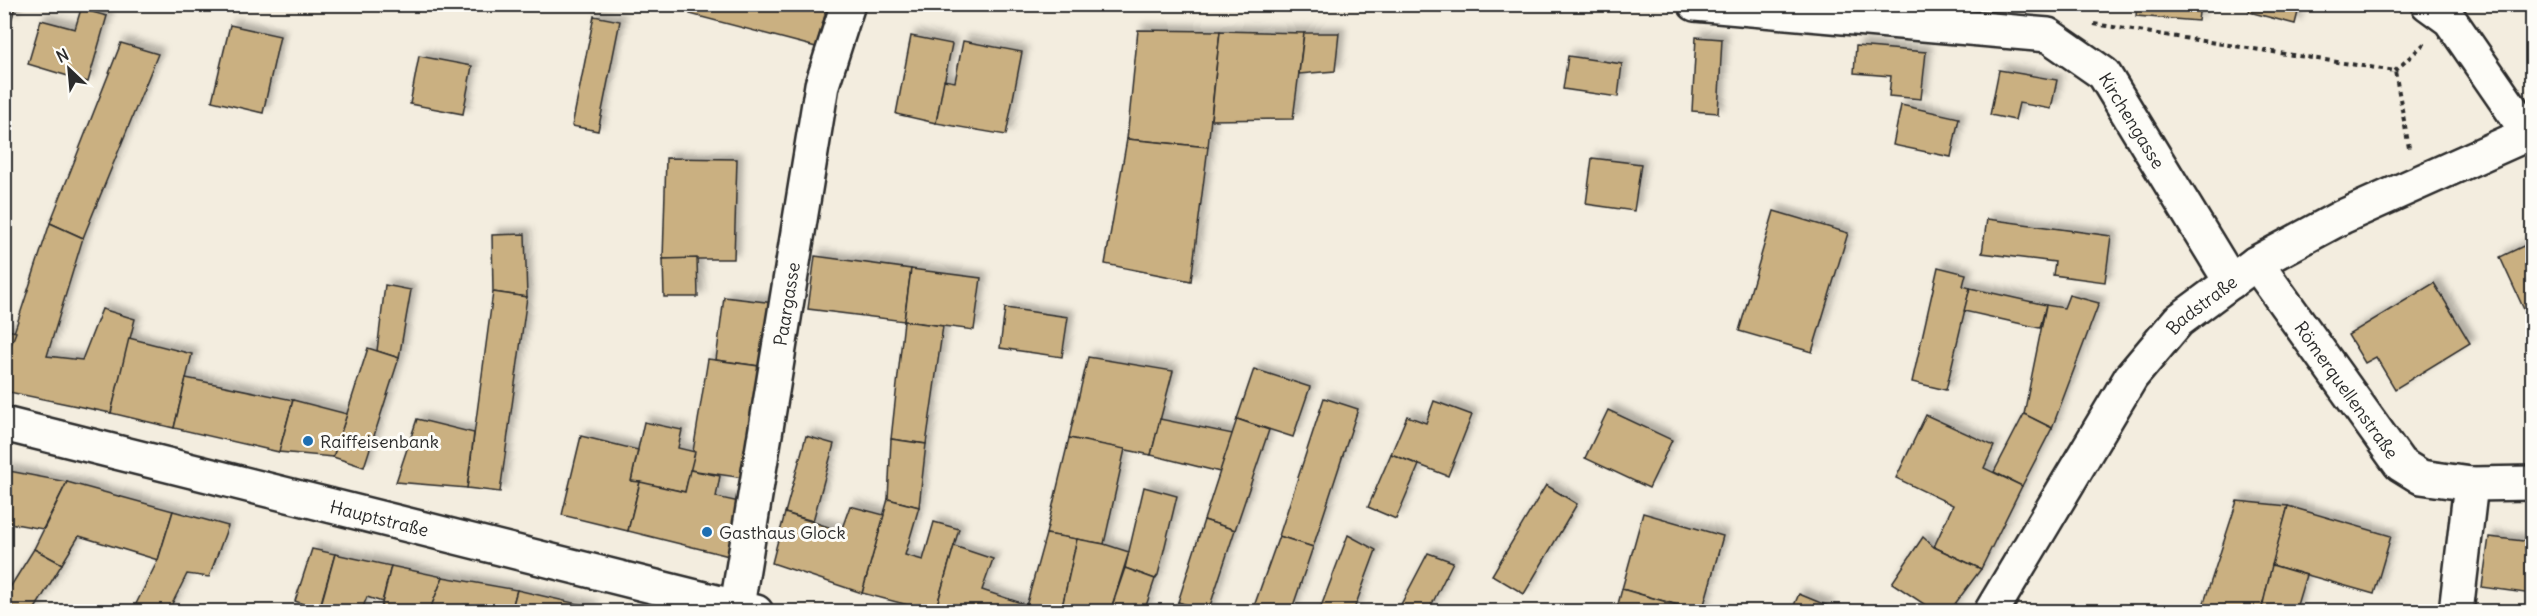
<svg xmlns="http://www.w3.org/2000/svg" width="2537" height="616" font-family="Delius,sans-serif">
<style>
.building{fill:#cab081;stroke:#2b2b2b;stroke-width:1.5;filter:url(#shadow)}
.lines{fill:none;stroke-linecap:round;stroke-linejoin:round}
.minor-casing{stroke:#2b2b2b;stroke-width:38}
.secondary-casing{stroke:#2b2b2b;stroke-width:38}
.path{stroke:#2b2b2b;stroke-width:4;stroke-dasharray:4.5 4.5;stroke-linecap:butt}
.minor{stroke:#fdfcf7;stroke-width:33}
.secondary{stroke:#fdfcf7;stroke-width:33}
.poi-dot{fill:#1f6fb2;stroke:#fdfcf7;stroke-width:2}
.labels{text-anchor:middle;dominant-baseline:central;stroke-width:6;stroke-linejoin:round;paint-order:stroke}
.street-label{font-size:18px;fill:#2b2b2b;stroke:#fdfcf7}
.poi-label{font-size:18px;fill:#2b2b2b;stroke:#fdfcf7;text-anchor:start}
</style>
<defs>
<filter id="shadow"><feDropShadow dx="5.5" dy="-5.5" stdDeviation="3" flood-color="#0004"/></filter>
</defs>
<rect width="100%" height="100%" fill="#f3eddf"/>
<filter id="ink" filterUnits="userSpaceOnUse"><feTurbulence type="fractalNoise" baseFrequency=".0167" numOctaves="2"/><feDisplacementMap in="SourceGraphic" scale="12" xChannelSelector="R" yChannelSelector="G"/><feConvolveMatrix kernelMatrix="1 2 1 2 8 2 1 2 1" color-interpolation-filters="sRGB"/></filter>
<g filter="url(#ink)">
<g class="building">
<path d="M 4,4 L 16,4 L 12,18 L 4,16 Z"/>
<path d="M 693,4 L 828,4 L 816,47 L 690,14 Z"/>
<path d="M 2031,4 L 2062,4 L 2062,10 L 2030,7 Z"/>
<path d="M 2137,4 L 2200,4 L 2198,21 L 2136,16 Z"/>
<path d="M 2251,4 L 2300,4 L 2295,24 L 2249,12 Z"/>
<path d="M 81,9 L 107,16 L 88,82 L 28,64 L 41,20 L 75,29 Z"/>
<path d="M 594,16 L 620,21 L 598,131 L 572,126 Z"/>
<path d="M 230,25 L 280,36 L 263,113 L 212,101 Z"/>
<path d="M 1138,30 L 1220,31 L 1208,147 L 1127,139 Z"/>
<path d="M 1220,31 L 1304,33 L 1293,119 L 1211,120 Z"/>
<path d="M 1304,33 L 1339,33 L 1335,71 L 1299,74 Z"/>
<path d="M 911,36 L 952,44 L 936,123 L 896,114 Z"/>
<path d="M 1696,37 L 1722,39 L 1718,113 L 1692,111 Z"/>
<path d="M 963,41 L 1022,52 L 1006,135 L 936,123 L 944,80 L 955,82 Z"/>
<path d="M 121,43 L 158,54 L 83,238 L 50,223 Z"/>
<path d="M 1856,46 L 1926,52 L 1921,99 L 1889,96 L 1891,76 L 1854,73 Z"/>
<path d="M 419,56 L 472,66 L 463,114 L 410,104 Z"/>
<path d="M 1568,56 L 1622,64 L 1618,97 L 1563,89 Z"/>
<path d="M 1999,70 L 2057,80 L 2051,109 L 2019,103 L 2015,120 L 1990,115 Z"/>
<path d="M 1901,105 L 1959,118 L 1951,157 L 1893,145 Z"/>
<path d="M 1127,139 L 1208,147 L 1191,281 L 1105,264 Z"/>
<path d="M 666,158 L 737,159 L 734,259 L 663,259 Z"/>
<path d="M 1592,158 L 1641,164 L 1634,211 L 1586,204 Z"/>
<path d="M 1774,211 L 1848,233 L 1812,352 L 1739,331 Z"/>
<path d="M 1987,219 L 2111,236 L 2105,282 L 2053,275 L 2055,262 L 1982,253 Z"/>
<path d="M 50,223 L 83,238 L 47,356 L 82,360 L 102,309 L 135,319 L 111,413 L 4,391 L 4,363 Z"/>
<path d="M 525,234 L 527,297 L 493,292 L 492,235 Z"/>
<path d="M 2532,242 L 2532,327 L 2500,257 Z"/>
<path d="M 815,256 L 911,269 L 904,321 L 808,309 Z"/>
<path d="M 697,258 L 698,297 L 664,297 L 663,259 Z"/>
<path d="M 1938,267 L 1966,274 L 1963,286 L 1970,288 L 1946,390 L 1912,382 Z"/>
<path d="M 911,269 L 981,278 L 974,330 L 904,321 Z"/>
<path d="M 2434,283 L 2470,343 L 2395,389 L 2376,357 L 2365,363 L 2348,335 Z"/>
<path d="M 385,285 L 411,290 L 399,358 L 377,351 Z"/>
<path d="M 1970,288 L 2046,305 L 2040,328 L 1964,311 Z"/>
<path d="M 493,292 L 527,297 L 500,492 L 467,488 Z"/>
<path d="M 2069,295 L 2099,303 L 2052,428 L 2024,414 L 2046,305 L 2064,308 Z"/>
<path d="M 724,297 L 774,303 L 766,367 L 716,360 Z"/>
<path d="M 1005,308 L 1068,317 L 1062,357 L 1000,348 Z"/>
<path d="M 904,321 L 943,326 L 926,444 L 891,439 Z"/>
<path d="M 4,329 L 16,332 L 4,363 Z"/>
<path d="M 129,338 L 192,354 L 174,428 L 111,413 Z"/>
<path d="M 368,348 L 399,358 L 364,467 L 333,457 Z"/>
<path d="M 1088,357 L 1173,371 L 1151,455 L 1069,438 Z"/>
<path d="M 708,359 L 766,367 L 750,479 L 690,470 Z"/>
<path d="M 1254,369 L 1310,387 L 1293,437 L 1237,419 Z"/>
<path d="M 186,378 L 293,400 L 279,452 L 174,428 Z"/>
<path d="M 1324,398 L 1358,409 L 1313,547 L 1279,536 Z"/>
<path d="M 293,400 L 347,414 L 333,457 L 279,452 Z"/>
<path d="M 1434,401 L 1472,415 L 1448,476 L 1391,454 L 1407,416 L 1426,423 Z"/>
<path d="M 1608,410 L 1672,440 L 1649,488 L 1585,458 Z"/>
<path d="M 2024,414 L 2052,428 L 2022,486 L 1994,472 Z"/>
<path d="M 1926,415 L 1994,446 L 1984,468 L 2022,486 L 1981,569 L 1934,547 L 1953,505 L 1896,478 Z"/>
<path d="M 417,419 L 474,433 L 467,488 L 396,482 Z"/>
<path d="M 1160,419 L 1233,434 L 1220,472 L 1151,455 Z"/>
<path d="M 1237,419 L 1269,430 L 1235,530 L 1204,520 Z"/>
<path d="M 644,422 L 682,430 L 678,448 L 695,452 L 685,492 L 631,481 Z"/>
<path d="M 581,436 L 638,450 L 631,481 L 640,482 L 628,531 L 562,515 Z"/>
<path d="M 806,436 L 834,444 L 813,521 L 785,513 Z"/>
<path d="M 1069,438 L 1125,449 L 1104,544 L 1046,534 Z"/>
<path d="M 891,439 L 926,444 L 919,507 L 888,499 Z"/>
<path d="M 1391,454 L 1419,465 L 1396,519 L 1368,507 Z"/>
<path d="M 4,470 L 67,482 L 43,529 L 4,522 Z"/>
<path d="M 690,470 L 720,476 L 716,497 L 744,503 L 733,557 L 628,531 L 640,482 L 685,492 Z"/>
<path d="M 67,482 L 173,511 L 158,560 L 79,536 L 62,564 L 34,549 Z"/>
<path d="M 1546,485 L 1577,504 L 1524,594 L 1492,575 Z"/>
<path d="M 1144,487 L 1177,496 L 1158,575 L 1155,579 L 1125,568 Z"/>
<path d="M 888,499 L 919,507 L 905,555 L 923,560 L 934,522 L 959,529 L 935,612 L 862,593 Z"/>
<path d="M 2237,501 L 2288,506 L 2261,612 L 2201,612 Z"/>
<path d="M 850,506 L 884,515 L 862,593 L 772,563 L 785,513 L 841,531 Z"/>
<path d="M 2288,506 L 2391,536 L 2374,594 L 2272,565 Z"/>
<path d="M 173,511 L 228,526 L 209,577 L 187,574 L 168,612 L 132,612 L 158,560 Z"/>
<path d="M 1643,513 L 1723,536 L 1702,612 L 1622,589 Z"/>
<path d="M 1204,520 L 1235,530 L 1208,612 L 1178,602 Z"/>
<path d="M 1046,534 L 1077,539 L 1061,612 L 1025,610 Z"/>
<path d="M 1348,535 L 1376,550 L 1353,612 L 1319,612 Z"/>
<path d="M 1279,536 L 1313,547 L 1291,612 L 1252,612 Z"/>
<path d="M 1923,537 L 1934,547 L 1981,569 L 1949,612 L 1936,612 L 1892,583 Z"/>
<path d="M 2489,537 L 2532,542 L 2532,594 L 2482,587 Z"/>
<path d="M 1077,539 L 1104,544 L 1129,552 L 1110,612 L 1061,612 Z"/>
<path d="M 954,546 L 993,559 L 982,590 L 1027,605 L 1024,612 L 935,612 Z"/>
<path d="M 34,549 L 62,564 L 33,612 L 6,612 L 4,597 Z"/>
<path d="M 312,549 L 335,554 L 319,610 L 295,601 Z"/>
<path d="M 1428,553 L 1453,562 L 1428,612 L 1397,612 Z"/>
<path d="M 335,554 L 391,566 L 382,602 L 367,597 L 361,612 L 319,612 Z"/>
<path d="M 2272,565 L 2306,575 L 2295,612 L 2261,612 Z"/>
<path d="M 391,566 L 443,577 L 429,612 L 380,612 Z"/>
<path d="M 1125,568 L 1155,579 L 1144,612 L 1110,612 Z"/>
<path d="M 443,577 L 517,590 L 511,612 L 429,612 Z"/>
<path d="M 1622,589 L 1701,612 L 1616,612 Z"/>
<path d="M 517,590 L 591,607 L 591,612 L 511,612 Z"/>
<path d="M 1799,594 L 1828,606 L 1825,612 L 1791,612 Z"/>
<path d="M 1178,602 L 1208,612 L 1174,612 Z"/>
</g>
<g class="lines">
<g class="minor-casing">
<g id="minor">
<path id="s1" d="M 1695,4 L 2048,35 L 2104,74 L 2231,282"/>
<path d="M 2428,4 L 2450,20 L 2528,133"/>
<path id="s2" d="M 2256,263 L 2400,464 L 2421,477 L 2471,484 L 2532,483"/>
<path id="s3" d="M 4,424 L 756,612"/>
<path id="s4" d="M 737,606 L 822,85 L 848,4"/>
<path d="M 2456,612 L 2471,484"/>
</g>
</g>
<g class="secondary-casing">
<g id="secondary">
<path id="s5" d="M 1991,612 L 2131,377 L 2178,321 L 2256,263 L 2342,217 L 2532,132"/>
</g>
</g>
<g class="path">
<path d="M 2094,24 L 2395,71 L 2409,148"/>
<path d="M 2395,71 L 2425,43"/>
</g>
<use href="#minor" class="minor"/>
<use href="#secondary" class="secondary"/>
</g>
</g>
<g class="poi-dot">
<circle cx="308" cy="441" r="6"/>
<circle cx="707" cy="532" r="6"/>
</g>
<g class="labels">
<g class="street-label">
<text stroke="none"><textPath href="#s1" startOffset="477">Kirchengasse</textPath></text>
<text stroke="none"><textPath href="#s4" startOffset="306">Paargasse</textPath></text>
<text stroke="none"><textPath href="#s5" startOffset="375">Badstraße</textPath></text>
<text stroke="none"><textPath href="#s2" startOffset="156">Römerquellenstraße</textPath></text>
<text stroke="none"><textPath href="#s3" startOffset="387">Hauptstraße</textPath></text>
</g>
<g class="poi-label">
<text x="320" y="441">Raiffeisenbank</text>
<text x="719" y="532">Gasthaus Glock</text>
</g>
</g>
<rect width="2537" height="616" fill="none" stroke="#fdfcf7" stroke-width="24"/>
<rect x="12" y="12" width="2513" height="592" fill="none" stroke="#2b2b2b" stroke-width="2" filter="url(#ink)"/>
<g transform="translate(69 69) rotate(334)" stroke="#fdfcf7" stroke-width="4.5" paint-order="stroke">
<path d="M0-4.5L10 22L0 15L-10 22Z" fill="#2b2b2b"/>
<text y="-9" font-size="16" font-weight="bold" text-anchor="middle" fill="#2b2b2b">N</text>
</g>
</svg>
